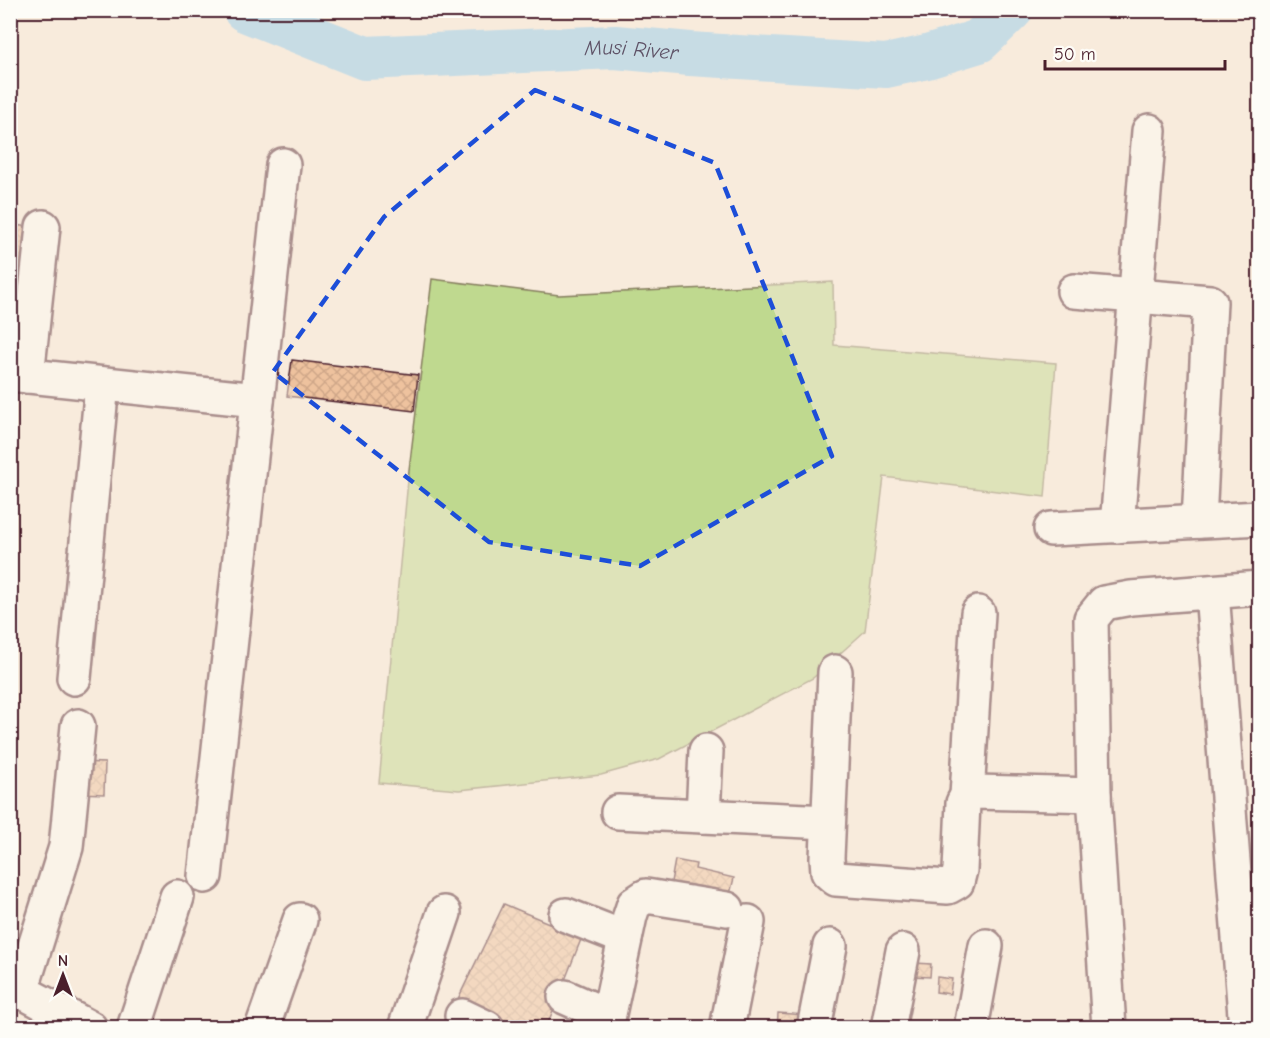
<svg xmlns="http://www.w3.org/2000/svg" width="1270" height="1038" font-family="'Comic Neue',sans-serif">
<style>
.pitch{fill:#bfd98f;stroke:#847c5d;stroke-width:1.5}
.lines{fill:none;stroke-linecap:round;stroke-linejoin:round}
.river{stroke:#8dcaee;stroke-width:44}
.building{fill:url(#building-cross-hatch);stroke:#4a1f2b;stroke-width:1.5}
.minor-casing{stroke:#4a1f2b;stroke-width:38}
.minor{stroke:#fdfcf7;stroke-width:33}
.marked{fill:none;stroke:#1d4ed8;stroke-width:4.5;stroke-dasharray:12 8;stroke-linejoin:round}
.labels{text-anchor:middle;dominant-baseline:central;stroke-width:4.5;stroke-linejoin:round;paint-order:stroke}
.water-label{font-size:21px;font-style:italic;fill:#5e5266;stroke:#fdfcf7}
</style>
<defs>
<pattern id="building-cross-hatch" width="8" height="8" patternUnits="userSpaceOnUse" patternTransform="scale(1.5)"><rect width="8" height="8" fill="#eec29e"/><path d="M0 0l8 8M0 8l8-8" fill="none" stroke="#cea688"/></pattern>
</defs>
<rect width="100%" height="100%" fill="#f8ebdc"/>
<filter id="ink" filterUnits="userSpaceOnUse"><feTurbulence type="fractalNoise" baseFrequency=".0167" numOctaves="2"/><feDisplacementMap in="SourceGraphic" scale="12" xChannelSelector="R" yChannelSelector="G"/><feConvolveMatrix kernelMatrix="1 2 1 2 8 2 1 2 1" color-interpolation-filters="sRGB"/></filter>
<g filter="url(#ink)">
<path class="pitch" d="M 432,279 L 559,295 L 833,282 L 834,345 L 1056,363 L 1045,497 L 884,477 L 865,631 L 813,678 L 659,759 L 601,775 L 459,790 L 379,783 L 409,470 Z"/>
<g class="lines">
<path class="river" id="s1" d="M 245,10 L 365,58 L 615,47 L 690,54 L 886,66 L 927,57 L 979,41 L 1011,10"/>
</g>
<g class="building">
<path d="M 10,225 L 35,227 L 27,324 L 10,323 Z"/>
<path d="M 10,330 L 22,331 L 19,363 L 10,362 Z"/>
<path d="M 292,360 L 418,375 L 414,411 L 287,396 Z"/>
<path d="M 79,762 L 105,763 L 104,794 L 78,793 Z"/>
<path d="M 675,860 L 696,864 L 695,869 L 734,878 L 730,894 L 671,882 Z"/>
<path d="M 504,904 L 582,937 L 546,1028 L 517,1028 L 458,999 Z"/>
<path d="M 915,963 L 931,964 L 930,977 L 913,976 Z"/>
<path d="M 937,977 L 952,979 L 950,994 L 936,992 Z"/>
<path d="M 778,1013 L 805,1015 L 804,1028 L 777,1028 Z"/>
</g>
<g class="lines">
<g class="minor-casing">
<g id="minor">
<path d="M 1074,291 L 1210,302 L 1199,521"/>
<path d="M 10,374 L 257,400"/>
<path d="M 27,376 L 43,227"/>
<path d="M 1117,526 L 1149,131"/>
<path d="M 1051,529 L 1260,518"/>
<path d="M 1212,592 L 1246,1028"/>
<path d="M 835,672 L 827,858 L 828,872 L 836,879 L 948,887 L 957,882 L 960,870 L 963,803 L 967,796 L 976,792 L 1094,795"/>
<path d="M 74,678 L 102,384"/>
<path d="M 967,796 L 978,613"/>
<path d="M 618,812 L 828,822"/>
<path d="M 703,816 L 706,751"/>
<path d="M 205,876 L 283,165"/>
<path d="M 566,915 L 625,938"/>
<path d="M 10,985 L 90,1028"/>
<path d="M 21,991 L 66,847 L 78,726"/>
<path d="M 565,997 L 608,1016"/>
<path d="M 462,1016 L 487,1028"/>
<path d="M 134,1028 L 177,897"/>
<path d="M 262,1028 L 300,920"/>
<path d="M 405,1028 L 444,913"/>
<path d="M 606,1028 L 630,916 L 634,904 L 646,896 L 727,909"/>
<path d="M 727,1028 L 748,922"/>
<path d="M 814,1028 L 830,946"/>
<path d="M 888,1028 L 903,951"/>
<path d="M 971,1028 L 986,946"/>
<path d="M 1109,1028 L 1094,795 L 1091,619 L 1104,603 L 1131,598 L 1260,588"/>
</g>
</g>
<use href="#minor" class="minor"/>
</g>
</g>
<path d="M0 0H1270V1038H0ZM 535,90 L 715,163 L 832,456 L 640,566 L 489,542 L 273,372 L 384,217 Z" fill="#f8ebdc" fill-opacity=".55" fill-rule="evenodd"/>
<path class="marked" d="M 535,90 L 715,163 L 832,456 L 640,566 L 489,542 L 273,372 L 384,217 Z"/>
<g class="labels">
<g class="water-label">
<text stroke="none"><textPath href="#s1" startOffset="396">Musi River</textPath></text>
</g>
</g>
<rect width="1270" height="1038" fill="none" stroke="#fdfcf7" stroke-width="36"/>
<rect x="18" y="18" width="1234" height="1002" fill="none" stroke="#4a1f2b" stroke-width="2" filter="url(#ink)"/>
<g transform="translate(63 975)" stroke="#fdfcf7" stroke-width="4.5" paint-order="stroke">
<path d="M0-4.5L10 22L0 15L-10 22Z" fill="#4a1f2b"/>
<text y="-9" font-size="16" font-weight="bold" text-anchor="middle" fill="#4a1f2b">N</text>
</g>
<path d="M1045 60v9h180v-9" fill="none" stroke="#4a1f2b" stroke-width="3"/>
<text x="1054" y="60" font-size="18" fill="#4a1f2b" stroke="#fdfcf7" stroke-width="4.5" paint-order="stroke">50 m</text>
</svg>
